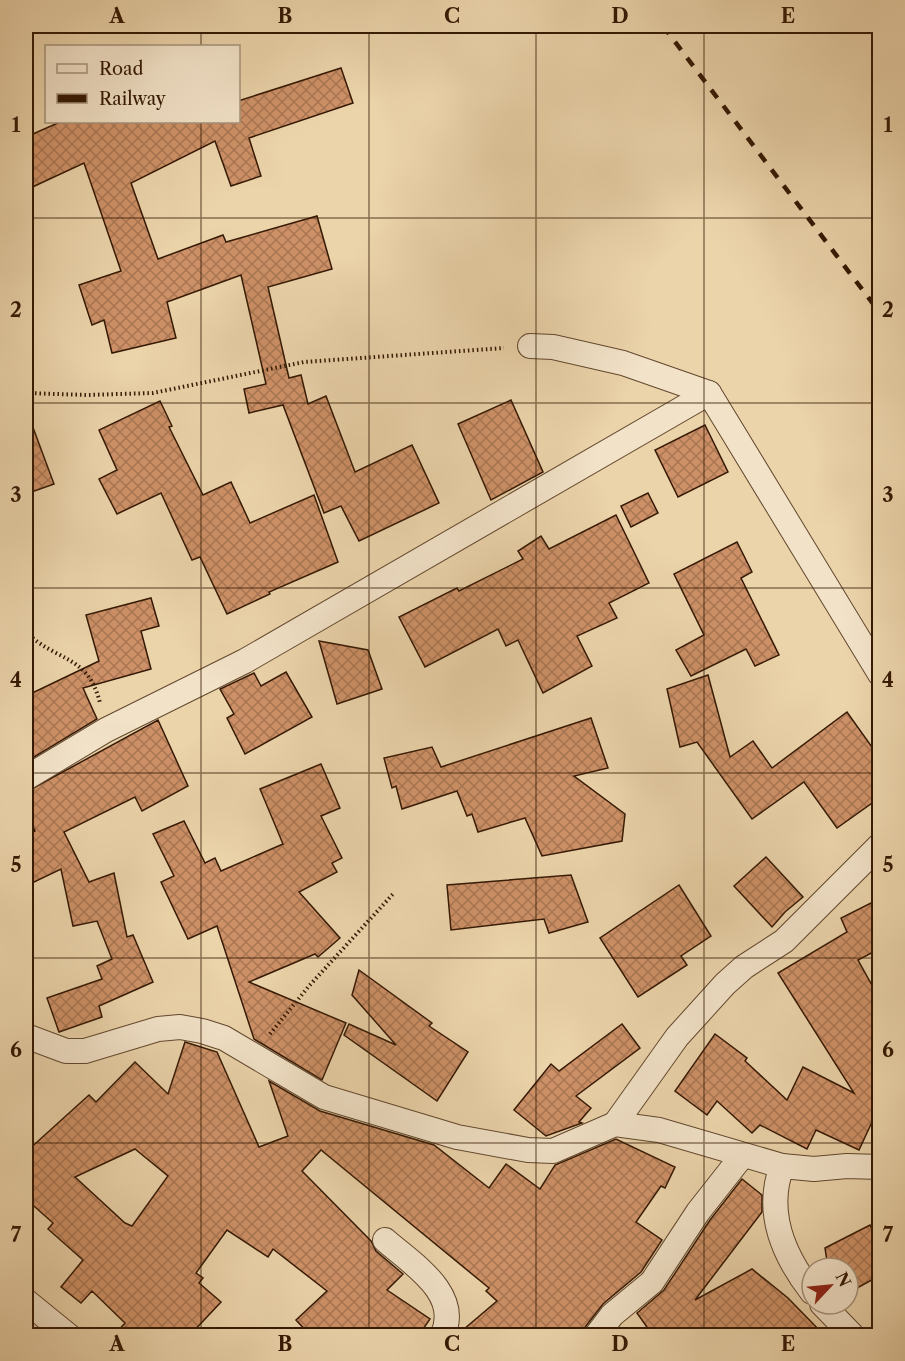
<svg xmlns="http://www.w3.org/2000/svg" width="905" height="1361" font-family="'Libre Caslon Text',serif">
<style>
.building{fill:url(#building-cross-hatch);stroke:#351904;stroke-width:1.5;fill-rule:evenodd}
.lines{fill:none;stroke-linecap:round;stroke-linejoin:round}
.street-casing{stroke:#62482e;stroke-width:26}
.path{stroke:#351904;stroke-width:4;stroke-dasharray:1.5 3;stroke-linecap:butt}
.street{stroke:#f2e2c8;stroke-width:24}
.rail{stroke:#351904;stroke-width:4.5;stroke-dasharray:10 10;stroke-linecap:butt}
.grid{fill:none;stroke:#351904;stroke-width:1.5;stroke-opacity:0.55}
.neatline{fill:none;stroke:#351904;stroke-width:2}
.grid-label{font-size:20px;text-anchor:middle;font-weight:bold;fill:#351904}
</style>
<defs>
<pattern id="building-cross-hatch" width="8" height="8" patternUnits="userSpaceOnUse" patternTransform="scale(1.5)"><rect width="8" height="8" fill="#ce9167"/><path d="M0 0l8 8M0 8l8-8" fill="none" stroke="#a87653"/></pattern>
</defs>
<rect width="100%" height="100%" fill="#ebd3aa"/>
<filter id="stains"><feTurbulence type="fractalNoise" baseFrequency=".00333" numOctaves="4"/><feColorMatrix values="0 0 0 0 .2 0 0 0 0 .09 0 0 0 0 .02 0 0 0 .5 -.17"/></filter>
<radialGradient id="worn" r=".72"><stop offset=".6" stop-color="#630" stop-opacity="0"/><stop offset="1" stop-color="#630" stop-opacity=".3"/></radialGradient>
<g class="building">
<path d="M 341,68 L 353,103 L 249,138 L 261,176 L 231,186 L 215,141 L 131,183 L 158,259 L 223,235 L 226,242 L 317,216 L 332,269 L 268,287 L 289,378 L 301,375 L 308,404 L 326,396 L 355,472 L 412,445 L 439,503 L 359,541 L 341,506 L 324,513 L 283,405 L 249,413 L 244,389 L 266,384 L 241,275 L 167,302 L 176,338 L 112,353 L 104,320 L 92,325 L 79,285 L 121,271 L 84,163 L 26,190 L 26,137 L 60,122 L 238,122 L 238,101 Z"/>
<path d="M 511,400 L 543,472 L 491,500 L 458,424 Z"/>
<path d="M 160,401 L 172,426 L 169,427 L 203,495 L 231,482 L 250,523 L 314,495 L 338,562 L 269,592 L 270,594 L 227,614 L 200,557 L 192,560 L 161,493 L 117,514 L 99,479 L 117,470 L 99,430 Z"/>
<path d="M 26,414 L 28,414 L 54,484 L 26,494 Z"/>
<path d="M 705,425 L 728,472 L 678,497 L 655,450 Z"/>
<path d="M 648,493 L 658,513 L 631,527 L 621,506 Z"/>
<path d="M 616,515 L 649,583 L 609,603 L 617,618 L 577,636 L 592,666 L 543,693 L 518,640 L 506,646 L 498,629 L 425,667 L 399,617 L 457,588 L 459,591 L 523,559 L 518,551 L 541,536 L 549,549 Z"/>
<path d="M 737,542 L 752,572 L 741,578 L 779,655 L 755,666 L 746,649 L 691,676 L 676,650 L 704,635 L 674,574 Z"/>
<path d="M 151,598 L 159,626 L 141,631 L 151,669 L 83,688 L 97,719 L 26,762 L 26,696 L 99,661 L 86,615 Z"/>
<path d="M 319,641 L 368,650 L 382,689 L 337,704 Z"/>
<path d="M 286,672 L 312,717 L 245,754 L 227,718 L 234,714 L 220,689 L 254,673 L 261,686 Z"/>
<path d="M 708,675 L 730,757 L 753,741 L 772,768 L 847,712 L 879,757 L 879,798 L 837,828 L 804,782 L 752,819 L 697,742 L 680,747 L 667,689 Z"/>
<path d="M 591,718 L 608,768 L 574,776 L 625,814 L 622,841 L 542,856 L 525,818 L 478,832 L 472,814 L 467,816 L 457,791 L 402,809 L 396,786 L 392,788 L 384,758 L 432,747 L 441,767 Z"/>
<path d="M 158,720 L 188,786 L 142,811 L 135,797 L 64,832 L 89,882 L 114,873 L 127,937 L 133,935 L 153,982 L 99,1006 L 102,1017 L 59,1032 L 47,998 L 102,979 L 97,966 L 112,959 L 97,921 L 73,926 L 61,869 L 32,883 L 26,870 L 26,836 L 35,831 L 26,812 L 26,792 Z"/>
<path d="M 321,764 L 340,808 L 321,816 L 342,858 L 332,863 L 337,872 L 299,892 L 340,938 L 318,957 L 315,954 L 249,982 L 346,1023 L 322,1080 L 254,1039 L 217,926 L 188,939 L 161,882 L 174,876 L 153,834 L 184,821 L 205,863 L 215,858 L 221,871 L 283,844 L 260,789 Z"/>
<path d="M 766,857 L 803,897 L 785,912 L 772,927 L 734,886 Z"/>
<path d="M 571,875 L 588,922 L 549,933 L 544,919 L 451,930 L 447,885 Z"/>
<path d="M 679,885 L 711,936 L 681,956 L 687,965 L 638,997 L 600,938 Z"/>
<path d="M 879,899 L 879,949 L 858,960 L 879,998 L 879,1134 L 872,1122 L 859,1150 L 816,1130 L 807,1149 L 760,1125 L 752,1133 L 717,1101 L 707,1115 L 675,1091 L 715,1034 L 747,1058 L 745,1061 L 787,1100 L 803,1067 L 854,1093 L 778,973 L 847,932 L 841,918 Z"/>
<path d="M 359,970 L 432,1023 L 429,1026 L 468,1052 L 437,1101 L 344,1035 L 349,1024 L 396,1045 L 352,995 Z"/>
<path d="M 622,1024 L 640,1048 L 576,1096 L 591,1108 L 579,1122 L 582,1123 L 546,1136 L 514,1110 L 551,1064 L 559,1071 Z"/>
<path d="M 185,1042 L 217,1052 L 259,1147 L 288,1136 L 269,1081 L 320,1111 L 434,1145 L 489,1188 L 506,1164 L 540,1189 L 555,1165 L 616,1139 L 675,1167 L 665,1188 L 661,1186 L 636,1222 L 662,1240 L 641,1272 L 603,1304 L 579,1335 L 457,1335 L 497,1301 L 486,1291 L 489,1288 L 321,1150 L 302,1171 L 371,1241 L 376,1251 L 403,1274 L 387,1290 L 430,1319 L 419,1335 L 310,1335 L 296,1320 L 327,1291 L 273,1249 L 268,1257 L 227,1230 L 196,1273 L 203,1278 L 199,1283 L 221,1302 L 190,1335 L 114,1335 L 125,1323 L 92,1291 L 81,1303 L 61,1287 L 83,1260 L 48,1229 L 53,1223 L 26,1199 L 26,1152 L 89,1095 L 96,1102 L 135,1062 L 168,1094 ZM 135,1149 L 168,1176 L 132,1226 L 125,1223 L 75,1177 Z"/>
<path d="M 742,1179 L 762,1195 L 762,1212 L 695,1300 L 752,1269 L 788,1298 L 824,1335 L 632,1335 L 647,1327 L 637,1313 L 664,1290 L 710,1220 Z"/>
<path d="M 870,1225 L 879,1243 L 879,1276 L 848,1293 L 848,1268 L 828,1268 L 825,1248 Z"/>
</g>
<g class="lines">
<g class="street-casing">
<g id="street">
<path d="M 530,346 L 553,347 L 623,363 L 709,393 L 880,674"/>
<path d="M 26,778 L 106,730 L 245,661 L 709,393"/>
<path d="M 26,1036 L 66,1051 L 85,1051 L 158,1029 L 180,1027 L 202,1031 L 224,1038 L 324,1097 L 457,1137 L 528,1150 L 553,1151 L 615,1124 L 659,1130 L 782,1166 L 814,1169 L 847,1166 L 880,1167"/>
<path d="M 615,1124 L 677,1037 L 725,984 L 744,967 L 784,941 L 880,845"/>
<path d="M 782,1166 C 765,1211 783,1255 812,1292"/>
<path d="M 385,1240 C 411,1263 463,1294 442,1336"/>
<path d="M 26,1301 L 69,1336"/>
<path d="M 822,1304 L 853,1336"/>
<path d="M 596,1336 L 612,1315 L 652,1282 L 698,1212 L 742,1156"/>
</g>
</g>
<g class="path">
<path d="M 26,393 L 87,395 L 153,393 L 304,362 L 504,348"/>
<path d="M 26,632 C 56,662 88,654 100,703"/>
<path d="M 270,1034 L 309,986 L 393,894"/>
</g>
<use href="#street" class="street"/>
<path class="rail" d="M 663,26 L 880,313"/>
</g>
<path class="grid" d="M 201,26 L 201,46M 369,26 L 369,1336M 536,26 L 536,1336M 704,26 L 704,1336M 201,122 L 201,1336M 26,218 L 880,218M 26,403 L 880,403M 26,588 L 880,588M 26,773 L 880,773M 26,958 L 880,958M 26,1143 L 880,1143"/>
<rect width="905" height="1361" fill="none" stroke="#ebd3aa" stroke-width="66"/>
<rect x="45" y="45" width="195" height="78" fill="#f2e2c8" stroke="#a6927a" stroke-width="1.5"/>
<rect x="57" y="64" width="30" height="9" fill="#f2e2c8" stroke="#a6927a" stroke-width="1.5"/>
<text x="99" y="75" font-size="18" fill="#351904">Road</text>
<rect x="57" y="94" width="30" height="9" fill="#351904" stroke="#a6927a" stroke-width="1.5"/>
<text x="99" y="105" font-size="18" fill="#351904">Railway</text>
<g transform="translate(830 1286) rotate(64)"><circle r="28" fill="#f2e2c8" stroke="#a6927a" stroke-width="1.5"/>
<path d="M0-4.5L10 22L0 15L-10 22Z" fill="#8f2418"/>
<text y="-9" font-size="16" font-weight="bold" text-anchor="middle" fill="#351904">N</text>
</g>
<rect x="33" y="33" width="839" height="1295" class="neatline"/>
<g class="grid-label">
<text x="117" y="23">A</text>
<text x="285" y="23">B</text>
<text x="452" y="23">C</text>
<text x="620" y="23">D</text>
<text x="788" y="23">E</text>
<text x="16" y="132">1</text>
<text x="888" y="132">1</text>
<text x="16" y="317">2</text>
<text x="888" y="317">2</text>
<text x="16" y="502">3</text>
<text x="888" y="502">3</text>
<text x="16" y="687">4</text>
<text x="888" y="687">4</text>
<text x="16" y="872">5</text>
<text x="888" y="872">5</text>
<text x="16" y="1057">6</text>
<text x="888" y="1057">6</text>
<text x="16" y="1242">7</text>
<text x="888" y="1242">7</text>
<text x="117" y="1351">A</text>
<text x="285" y="1351">B</text>
<text x="452" y="1351">C</text>
<text x="620" y="1351">D</text>
<text x="788" y="1351">E</text>
</g>
<rect width="100%" height="100%" filter="url(#stains)"/>
<rect width="100%" height="100%" fill="url(#worn)"/>
</svg>
